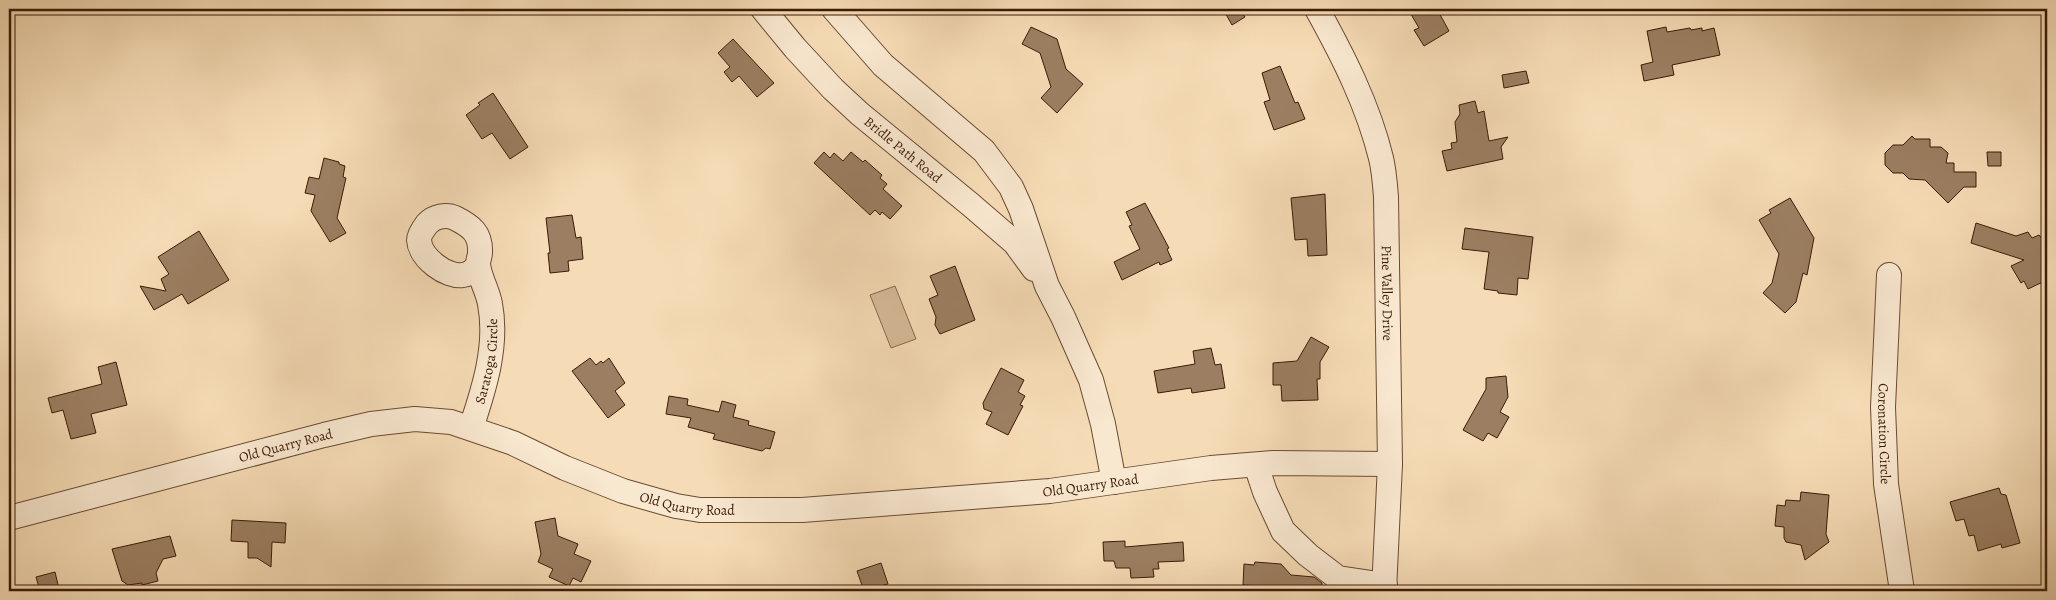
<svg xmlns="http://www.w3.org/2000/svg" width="2056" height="600" font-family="Alegreya,serif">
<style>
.park{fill:#d6bb98;stroke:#886b4f}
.building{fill:#9c7f62;stroke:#3b1b06}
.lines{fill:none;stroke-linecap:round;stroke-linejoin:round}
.minor-casing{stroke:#6a4b32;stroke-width:26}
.minor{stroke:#f9e8d0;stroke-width:24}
.labels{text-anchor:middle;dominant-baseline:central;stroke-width:4.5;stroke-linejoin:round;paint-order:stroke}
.street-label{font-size:14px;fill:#3b1b06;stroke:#f9e8d0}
</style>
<rect width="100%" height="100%" fill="#f6dcb6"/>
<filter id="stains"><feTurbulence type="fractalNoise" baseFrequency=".004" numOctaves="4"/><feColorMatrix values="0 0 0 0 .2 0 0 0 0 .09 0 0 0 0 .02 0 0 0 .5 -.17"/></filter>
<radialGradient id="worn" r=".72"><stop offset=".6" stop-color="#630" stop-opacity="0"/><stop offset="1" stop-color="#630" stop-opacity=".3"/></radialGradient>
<path class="park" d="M 895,286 L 916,339 L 891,348 L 870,295 Z"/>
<g class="building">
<path d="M 1223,9 L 1240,9 L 1245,17 L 1232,25 Z"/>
<path d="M 1408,9 L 1437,9 L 1449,31 L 1424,46 L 1414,30 L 1419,28 Z"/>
<path d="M 1031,27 L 1057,39 L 1066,69 L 1083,84 L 1057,113 L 1041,98 L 1051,87 L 1040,53 L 1022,44 Z"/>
<path d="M 1666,27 L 1667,32 L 1690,28 L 1691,30 L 1702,28 L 1702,31 L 1714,28 L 1720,55 L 1672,65 L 1674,75 L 1644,81 L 1641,65 L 1653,62 L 1647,31 Z"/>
<path d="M 733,39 L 774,83 L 757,97 L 739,76 L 732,82 L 724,72 L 730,67 L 718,53 Z"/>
<path d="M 1280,66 L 1295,103 L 1298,102 L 1305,119 L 1274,130 L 1264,102 L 1270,100 L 1262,73 Z"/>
<path d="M 1526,71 L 1529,83 L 1504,88 L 1502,75 Z"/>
<path d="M 493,93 L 528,147 L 510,159 L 492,133 L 482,139 L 466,115 L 480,105 L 478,103 Z"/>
<path d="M 1475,101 L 1478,113 L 1484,111 L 1489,141 L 1508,137 L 1501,147 L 1503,159 L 1447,171 L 1442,151 L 1452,149 L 1451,143 L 1457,142 L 1455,122 L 1460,114 L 1459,105 Z"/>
<path d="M 1912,136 L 1915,139 L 1930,139 L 1930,147 L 1941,147 L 1948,153 L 1946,163 L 1954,163 L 1954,172 L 1976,172 L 1976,187 L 1964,187 L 1948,203 L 1925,180 L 1909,179 L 1903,173 L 1893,173 L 1885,165 L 1885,153 L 1893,145 L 1903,145 Z"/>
<path d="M 824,152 L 830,158 L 834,153 L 843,161 L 851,152 L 863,162 L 865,160 L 882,175 L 880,178 L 887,184 L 883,189 L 902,206 L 890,219 L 882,212 L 880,215 L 875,210 L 870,215 L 814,163 Z"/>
<path d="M 1987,152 L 2001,152 L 2001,166 L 1988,166 Z"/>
<path d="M 324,158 L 339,162 L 339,164 L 345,166 L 343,177 L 346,178 L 337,218 L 346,233 L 330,242 L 311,211 L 315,195 L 305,193 L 309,177 L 319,179 Z"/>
<path d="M 1325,194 L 1327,255 L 1308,256 L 1307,239 L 1295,240 L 1291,198 Z"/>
<path d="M 1790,198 L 1814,238 L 1807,275 L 1803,273 L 1796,302 L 1785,313 L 1763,293 L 1772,283 L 1779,254 L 1759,220 L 1771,213 L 1769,210 Z"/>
<path d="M 1145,203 L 1169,248 L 1167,249 L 1172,260 L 1160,265 L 1159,262 L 1122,280 L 1114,262 L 1140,249 L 1129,226 L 1132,225 L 1126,212 Z"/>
<path d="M 572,215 L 576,238 L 581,237 L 583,259 L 568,261 L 569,271 L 550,273 L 548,253 L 550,253 L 546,218 Z"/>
<path d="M 1976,223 L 2016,236 L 2028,232 L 2032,238 L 2039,235 L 2047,244 L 2047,280 L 2028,289 L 2024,281 L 2021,283 L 2011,266 L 2024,260 L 1971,243 Z"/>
<path d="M 1465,228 L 1533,237 L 1528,279 L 1518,278 L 1517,295 L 1498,293 L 1498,291 L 1484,289 L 1489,252 L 1462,249 Z"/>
<path d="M 199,231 L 229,280 L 188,304 L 182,294 L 154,310 L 140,286 L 166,291 L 161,279 L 169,274 L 158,257 Z"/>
<path d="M 955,266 L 975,320 L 940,334 L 935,325 L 936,317 L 929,299 L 938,295 L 930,276 Z"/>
<path d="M 1311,337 L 1329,347 L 1320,362 L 1320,379 L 1317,379 L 1318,400 L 1282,401 L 1281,385 L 1273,385 L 1273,363 L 1297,361 Z"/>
<path d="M 1211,348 L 1215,365 L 1221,364 L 1225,388 L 1192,393 L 1191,388 L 1158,393 L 1154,371 L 1195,364 L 1193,351 Z"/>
<path d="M 590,358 L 596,365 L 601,361 L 603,363 L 609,358 L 625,383 L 615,391 L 625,405 L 608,418 L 572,371 Z"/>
<path d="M 116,362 L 127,405 L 91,414 L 96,433 L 71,439 L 63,410 L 52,413 L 48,398 L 102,384 L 98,367 Z"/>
<path d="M 1001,368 L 1024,380 L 1018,392 L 1025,396 L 1020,405 L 1023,406 L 1008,435 L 986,424 L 992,412 L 984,409 L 983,403 Z"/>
<path d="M 1506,376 L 1508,397 L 1500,412 L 1509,417 L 1497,438 L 1488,433 L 1483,441 L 1463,430 L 1486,389 L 1486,378 Z"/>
<path d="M 669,396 L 688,399 L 687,405 L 719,412 L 722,401 L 736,405 L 733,417 L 749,421 L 748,425 L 775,432 L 770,449 L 766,448 L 762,451 L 713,439 L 715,434 L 688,427 L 691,418 L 666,414 Z"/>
<path d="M 1999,488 L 2001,494 L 2006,495 L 2020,543 L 2002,548 L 2001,544 L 1978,551 L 1974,535 L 1969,536 L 1964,519 L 1956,521 L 1950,502 Z"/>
<path d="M 1801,492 L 1829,495 L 1826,534 L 1829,542 L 1805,560 L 1801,545 L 1786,542 L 1784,538 L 1784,527 L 1775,526 L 1777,505 L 1785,506 L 1786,500 L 1800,501 Z"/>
<path d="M 555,518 L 558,536 L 578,544 L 574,554 L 591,561 L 581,582 L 573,578 L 569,586 L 549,577 L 553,569 L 538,562 L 541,554 L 535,522 Z"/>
<path d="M 232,520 L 286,523 L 285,543 L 272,542 L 271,567 L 257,558 L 248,558 L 248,542 L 231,541 Z"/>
<path d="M 170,536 L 176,556 L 163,559 L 156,573 L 158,581 L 142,585 L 142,583 L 128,585 L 122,581 L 112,549 Z"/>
<path d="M 1125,541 L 1125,547 L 1183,542 L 1184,561 L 1158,562 L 1159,569 L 1153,569 L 1154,577 L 1131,578 L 1130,568 L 1116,568 L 1114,561 L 1104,561 L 1103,542 Z"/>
<path d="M 1255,562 L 1281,564 L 1291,575 L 1314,577 L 1322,583 L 1322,591 L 1261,591 L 1256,586 L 1243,585 L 1244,564 L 1254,565 Z"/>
<path d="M 881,563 L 888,584 L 880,586 L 882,591 L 864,591 L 857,571 Z"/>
<path d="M 55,572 L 59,589 L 40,591 L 36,577 Z"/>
</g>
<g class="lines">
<g class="minor-casing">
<g id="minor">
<path id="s1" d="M 763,9 L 795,48 L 833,89 L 860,114 L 971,205 L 1015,243 L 1034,269"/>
<path d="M 834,9 L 883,65 L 984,151 L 1011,187 L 1021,209 L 1047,286 L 1063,317 L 1091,380 L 1103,424 L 1114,482"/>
<path id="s2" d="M 1317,9 C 1343,56 1368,105 1381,158 C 1384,170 1385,184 1386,197 L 1390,464 L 1384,591"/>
<path id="s3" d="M 1889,275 L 1883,407 L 1886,484 L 1902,591"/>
<path id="s4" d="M 471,428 C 484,389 498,346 490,304 C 488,291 479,277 478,264 C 478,260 480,256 480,253 C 481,233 471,226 455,218 C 447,214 434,216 427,224 C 424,228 419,235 419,240 C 420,258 447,278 463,275 C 470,274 475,270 478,264"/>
<path d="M 1256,465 L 1265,492 L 1283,531 L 1308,555 L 1338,578 L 1385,585"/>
<path id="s5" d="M 9,518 L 324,435 L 371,424 L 415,419 L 451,422 L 513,443 L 565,468 L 623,491 L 676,506 L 700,510 L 802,510 L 1050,491 L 1211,468 L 1273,463 L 1390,464"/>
</g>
</g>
<use href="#minor" class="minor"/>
</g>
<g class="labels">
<g class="street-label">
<text stroke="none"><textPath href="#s1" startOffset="199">Bridle Path Road</textPath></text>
<text stroke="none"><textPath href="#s2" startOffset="298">Pine Valley Drive</textPath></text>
<text stroke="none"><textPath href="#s4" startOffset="69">Saratoga Circle</textPath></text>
<text stroke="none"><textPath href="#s3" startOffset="159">Coronation Circle</textPath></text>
<text stroke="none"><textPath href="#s5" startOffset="286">Old Quarry Road</textPath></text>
<text stroke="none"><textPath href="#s5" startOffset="1111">Old Quarry Road</textPath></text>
<text stroke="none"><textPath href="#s5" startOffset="706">Old Quarry Road</textPath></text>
</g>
</g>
<rect width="2056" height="600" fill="none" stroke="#f6dcb6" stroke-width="30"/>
<rect x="10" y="10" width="2036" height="580" fill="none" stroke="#3b1b06" stroke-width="2.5"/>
<rect x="15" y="15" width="2026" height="570" fill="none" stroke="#3b1b06"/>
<rect width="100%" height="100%" filter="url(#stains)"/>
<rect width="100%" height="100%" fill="url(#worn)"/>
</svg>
